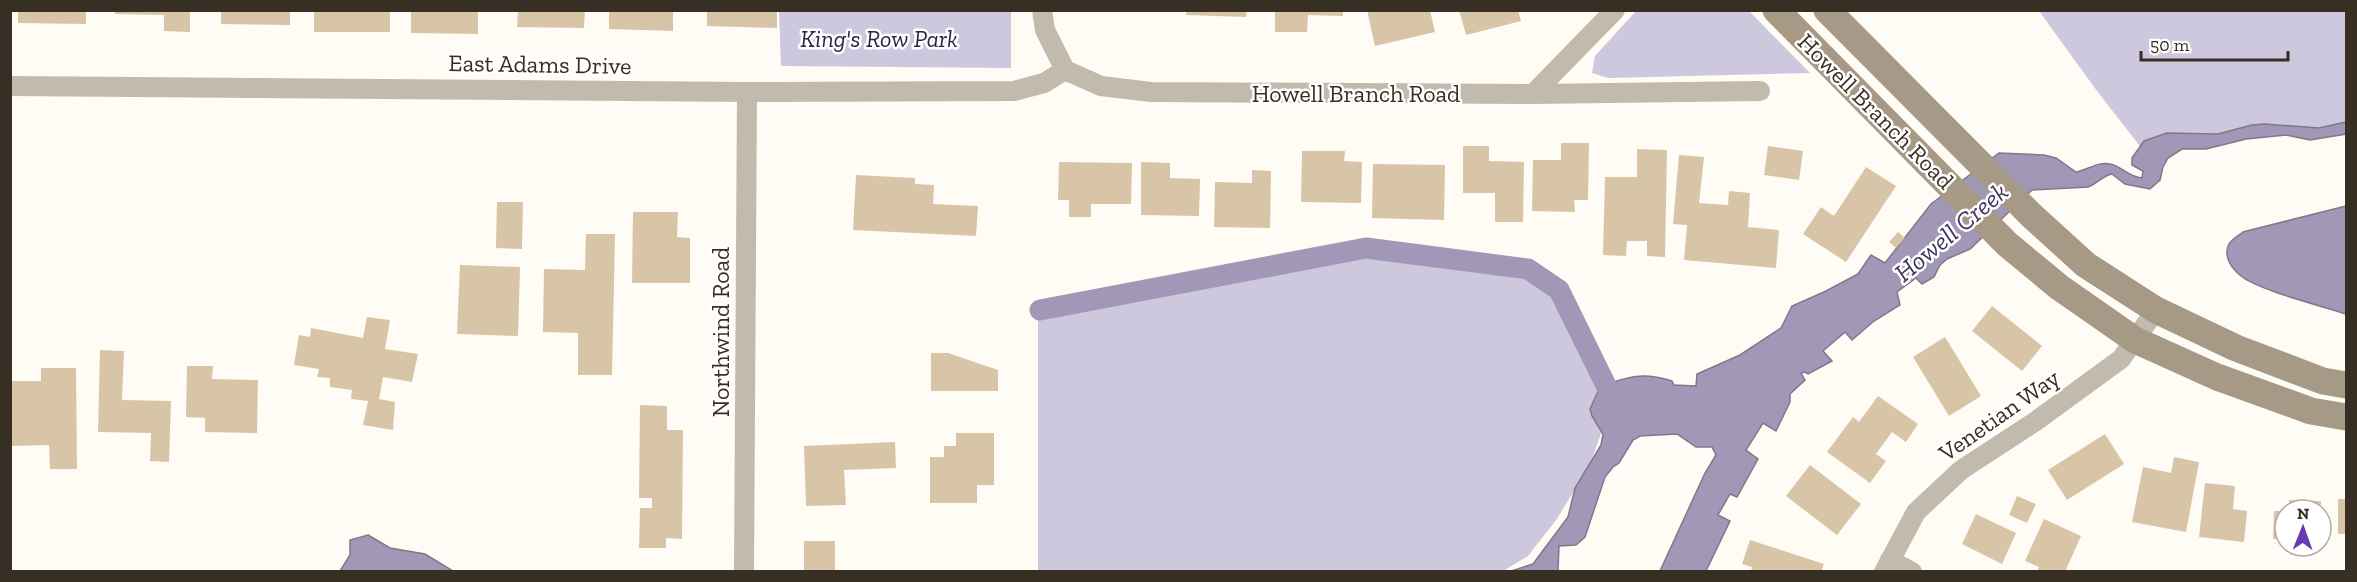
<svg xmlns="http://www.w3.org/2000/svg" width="2357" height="582" font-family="'Zilla Slab',serif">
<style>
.green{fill:#cdc8de}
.water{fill:#a098b6;stroke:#80788a;stroke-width:1.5}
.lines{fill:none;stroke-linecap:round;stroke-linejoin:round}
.canal{stroke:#a098b6;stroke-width:21}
.building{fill:#d8c5a7}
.street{stroke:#c2baac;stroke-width:20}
.secondary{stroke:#a69986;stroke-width:27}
.labels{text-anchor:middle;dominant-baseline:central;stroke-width:5;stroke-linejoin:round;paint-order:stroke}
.park-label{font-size:24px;font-style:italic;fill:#2f224b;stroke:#fff}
.street-label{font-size:24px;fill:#372f23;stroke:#fff}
.water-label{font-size:26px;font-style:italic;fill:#423560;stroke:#fff}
</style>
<rect width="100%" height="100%" fill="#fffbf5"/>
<g class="green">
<path d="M 1748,10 L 1810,73 L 1608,78 L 1592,73 L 1595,56 L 1636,11 Z"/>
<path d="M 779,11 L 1011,11 L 1011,68 L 781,66 Z"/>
<path d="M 2039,11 L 2346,11 L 2346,128 L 2306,134 L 2187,140 L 2153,163 L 2097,91 Z"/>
<path d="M 1364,248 L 1538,270 L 1608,414 L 1590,464 L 1557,519 L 1528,556 L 1503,571 L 1038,571 L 1038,307 Z"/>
</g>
<g class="water">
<path d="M 2346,122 L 2346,134 L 2310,140 L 2286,135 L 2246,139 L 2206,149 L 2182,149 L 2168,158 L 2163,167 L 2160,180 L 2150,189 L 2125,184 L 2112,174 C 2102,176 2097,184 2088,187 L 2032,190 L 1970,249 L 1947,259 L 1940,265 L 1934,277 L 1922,284 L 1916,278 L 1897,292 L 1900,305 L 1874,321 L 1852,340 L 1845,332 L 1823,351 L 1832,361 L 1808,374 L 1805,372 L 1801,373 L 1805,380 L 1790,394 L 1790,402 L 1776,431 L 1763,423 L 1746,450 L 1758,459 L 1737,497 L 1730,494 L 1718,515 L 1730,521 L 1706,571 L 1660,571 L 1705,473 L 1716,455 L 1712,447 L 1696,447 L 1677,434 L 1640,436 L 1633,440 L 1619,463 L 1613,467 L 1605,477 L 1585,537 L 1576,545 L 1559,546 L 1558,571 L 1508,572 L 1533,564 L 1568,517 L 1575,488 L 1601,445 L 1603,434 L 1592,416 L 1590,409 L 1600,387 C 1629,376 1643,372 1672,381 L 1674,385 L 1696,386 L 1697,374 L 1740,355 L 1781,328 L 1792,306 L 1826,291 L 1858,274 L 1871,255 L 1885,263 L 1931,204 L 1999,153 L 2044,155 L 2056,158 L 2076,172 C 2088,170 2098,161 2110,164 C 2122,166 2128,177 2142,178 L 2143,171 L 2132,165 L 2132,158 L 2144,141 L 2167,133 L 2218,134 L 2252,125 L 2264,124 L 2319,128 Z"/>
<path d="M 2346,206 L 2346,314 C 2322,306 2258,290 2241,276 C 2231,268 2223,256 2229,244 C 2232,239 2238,236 2243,232 Z"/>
<path d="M 368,535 L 390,548 L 425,554 L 453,571 L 340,571 L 350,555 L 350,540 Z"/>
</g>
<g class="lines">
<path class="canal" d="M 1040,310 L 1366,248 L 1528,269 L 1559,290 L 1618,410"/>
</g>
<g class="building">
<path d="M 18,10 L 86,10 L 86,24 L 18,23 Z"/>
<path d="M 115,10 L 190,10 L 190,32 L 164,31 L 164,15 L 115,14 Z"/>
<path d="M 221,10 L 290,10 L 290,25 L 221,24 Z"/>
<rect x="314" y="10" width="76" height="22"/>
<path d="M 411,10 L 478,10 L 478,34 L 411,33 Z"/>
<path d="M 518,10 L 585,10 L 584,28 L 517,27 Z"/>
<path d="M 609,10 L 673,10 L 673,31 L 609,29 Z"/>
<path d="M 707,10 L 777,10 L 777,28 L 707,26 Z"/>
<path d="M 1187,10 L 1247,10 L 1246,17 L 1186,15 Z"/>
<path d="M 1275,10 L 1343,10 L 1343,16 L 1308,15 L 1307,32 L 1275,32 Z"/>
<path d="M 1367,10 L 1430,10 L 1435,32 L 1375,46 Z"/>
<path d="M 1459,10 L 1518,10 L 1521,21 L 1466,35 Z"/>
<path d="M 1561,143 L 1589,143 L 1588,200 L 1574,200 L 1575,212 L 1532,211 L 1533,160 L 1561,160 Z"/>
<path d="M 1463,146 L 1489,146 L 1489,161 L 1524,162 L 1523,222 L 1495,222 L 1495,193 L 1463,193 Z"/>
<path d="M 1768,146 L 1803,151 L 1799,180 L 1764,175 Z"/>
<path d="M 1637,149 L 1667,150 L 1665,257 L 1647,256 L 1647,241 L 1627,241 L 1626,256 L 1603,255 L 1605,177 L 1637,177 Z"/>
<path d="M 1302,151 L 1345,151 L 1344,161 L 1362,162 L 1361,203 L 1301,202 Z"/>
<path d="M 1679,155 L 1704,157 L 1699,203 L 1728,205 L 1729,191 L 1750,193 L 1748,227 L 1779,230 L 1776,268 L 1684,260 L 1687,225 L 1673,224 Z"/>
<path d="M 1059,162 L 1132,163 L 1131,204 L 1091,204 L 1091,217 L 1069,217 L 1069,200 L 1058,200 Z"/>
<path d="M 1141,162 L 1170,163 L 1170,178 L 1200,179 L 1199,216 L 1141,215 Z"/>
<path d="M 1373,164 L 1445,165 L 1444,220 L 1372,218 Z"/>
<path d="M 1866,167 L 1896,186 L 1846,262 L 1803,234 L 1821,207 L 1834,216 Z"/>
<path d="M 1252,170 L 1271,171 L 1270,228 L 1214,227 L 1215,182 L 1252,183 Z"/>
<path d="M 856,175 L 915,178 L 915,184 L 934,185 L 933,204 L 978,206 L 976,236 L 853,230 Z"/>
<path d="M 497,202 L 523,202 L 522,249 L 496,248 Z"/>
<path d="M 633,212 L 678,212 L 677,237 L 690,238 L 690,283 L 632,283 Z"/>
<path d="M 1898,232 L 1905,238 L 1896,248 L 1889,242 Z"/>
<path d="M 586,234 L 615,234 L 612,375 L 578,375 L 578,333 L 543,332 L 544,269 L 585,270 Z"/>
<path d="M 460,265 L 520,267 L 518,336 L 457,334 Z"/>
<path d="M 1992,306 L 2042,346 L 2022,371 L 1972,331 Z"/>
<path d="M 367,317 L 390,320 L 385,349 L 418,354 L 412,382 L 383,377 L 379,399 L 395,402 L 393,430 L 363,425 L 368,401 L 351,399 L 352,390 L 330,387 L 330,378 L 317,377 L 319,369 L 294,365 L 299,335 L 310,337 L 311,328 L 363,338 Z"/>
<path d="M 1945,337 L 1981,396 L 1949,416 L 1913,357 Z"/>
<path d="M 100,350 L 124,351 L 122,400 L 171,401 L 169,462 L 150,461 L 151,433 L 98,432 Z"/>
<path d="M 931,353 L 948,353 L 998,370 L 998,391 L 931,391 Z"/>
<path d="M 187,366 L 213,366 L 212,379 L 258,380 L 257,433 L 205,432 L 205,418 L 186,417 Z"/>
<path d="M 41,368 L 76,368 L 77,469 L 50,469 L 49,445 L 10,446 L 10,381 L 41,381 Z"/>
<path d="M 1878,396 L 1918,424 L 1906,442 L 1892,432 L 1876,454 L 1886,461 L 1870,483 L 1827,452 L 1853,417 L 1859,422 Z"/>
<path d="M 640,405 L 667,406 L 667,430 L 683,430 L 682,539 L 666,538 L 666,548 L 639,548 L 640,508 L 652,508 L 652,498 L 639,498 Z"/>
<path d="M 956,433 L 994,433 L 994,485 L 977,485 L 977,503 L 930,503 L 930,457 L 944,457 L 944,446 L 956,446 Z"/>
<path d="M 2105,434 L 2124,464 L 2067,500 L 2048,470 Z"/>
<path d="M 895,442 L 896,468 L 844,470 L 846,505 L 806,506 L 804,446 Z"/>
<path d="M 2174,457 L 2199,462 L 2186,532 L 2132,522 L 2143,467 L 2171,473 Z"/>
<path d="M 1810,465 L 1861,504 L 1837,535 L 1786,496 Z"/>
<path d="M 2205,483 L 2235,486 L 2233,509 L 2247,511 L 2244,542 L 2199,537 Z"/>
<path d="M 2017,496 L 2036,504 L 2027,523 L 2009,515 Z"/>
<rect x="2338" y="499" width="8" height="35"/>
<path d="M 2289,500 L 2321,501 L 2321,510 L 2289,510 Z"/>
<path d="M 2274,511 L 2285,511 L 2285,539 L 2273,539 Z"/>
<path d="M 1976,514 L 2016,533 L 2002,564 L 1962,544 Z"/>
<path d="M 2044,519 L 2081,536 L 2065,572 L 2037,572 L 2039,567 L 2025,561 Z"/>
<path d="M 1750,540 L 1824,564 L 1821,572 L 1751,572 L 1752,567 L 1742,564 Z"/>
<rect x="804" y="541" width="31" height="31"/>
</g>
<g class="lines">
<g class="street">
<path d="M 1042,10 L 1045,30 L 1065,70"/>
<path d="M 1065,70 L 1101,86 L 1151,92 L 1533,94 L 1760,91"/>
<path d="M 10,86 L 747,92 L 1014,91 L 1044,83 L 1065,70"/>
<path d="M 1533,94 L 1615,10"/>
<path d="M 1890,560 L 1912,572"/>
<path d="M 744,572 L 747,92"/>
<path d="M 1884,572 L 1916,512 L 1961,470 L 2036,421 L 2121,359 L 2156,310"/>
</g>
<g class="secondary">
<path d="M 1776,10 L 2007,244 L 2059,287 L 2135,340 L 2217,377 L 2311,411 L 2346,417"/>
<path d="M 1827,10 L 2031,215 L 2086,265 L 2156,310 L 2236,348 L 2323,381 L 2346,385"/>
</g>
</g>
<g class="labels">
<g class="park-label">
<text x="879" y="38">King's Row Park</text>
</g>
<g class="street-label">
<text transform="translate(540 64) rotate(1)">East Adams Drive</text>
<text x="1356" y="93">Howell Branch Road</text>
<text transform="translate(1876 111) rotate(45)">Howell Branch Road</text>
<text transform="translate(720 332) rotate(-90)">Northwind Road</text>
<text transform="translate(1999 415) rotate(-35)">Venetian Way</text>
</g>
<g class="water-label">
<text transform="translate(1951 232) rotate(-40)">Howell Creek</text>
</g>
</g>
<rect width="2357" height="582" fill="none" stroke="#372f23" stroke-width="24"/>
<g transform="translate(2303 528) rotate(1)"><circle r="28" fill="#ffffff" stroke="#afaca7" stroke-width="1.5"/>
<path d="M0-4.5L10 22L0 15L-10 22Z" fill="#693bb3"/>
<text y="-9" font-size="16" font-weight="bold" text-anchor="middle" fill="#372f23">N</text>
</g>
<path d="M2141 51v9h147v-9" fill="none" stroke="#372f23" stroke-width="3"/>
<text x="2150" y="51" font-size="18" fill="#372f23" stroke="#ffffff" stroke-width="4.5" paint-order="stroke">50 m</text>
</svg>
